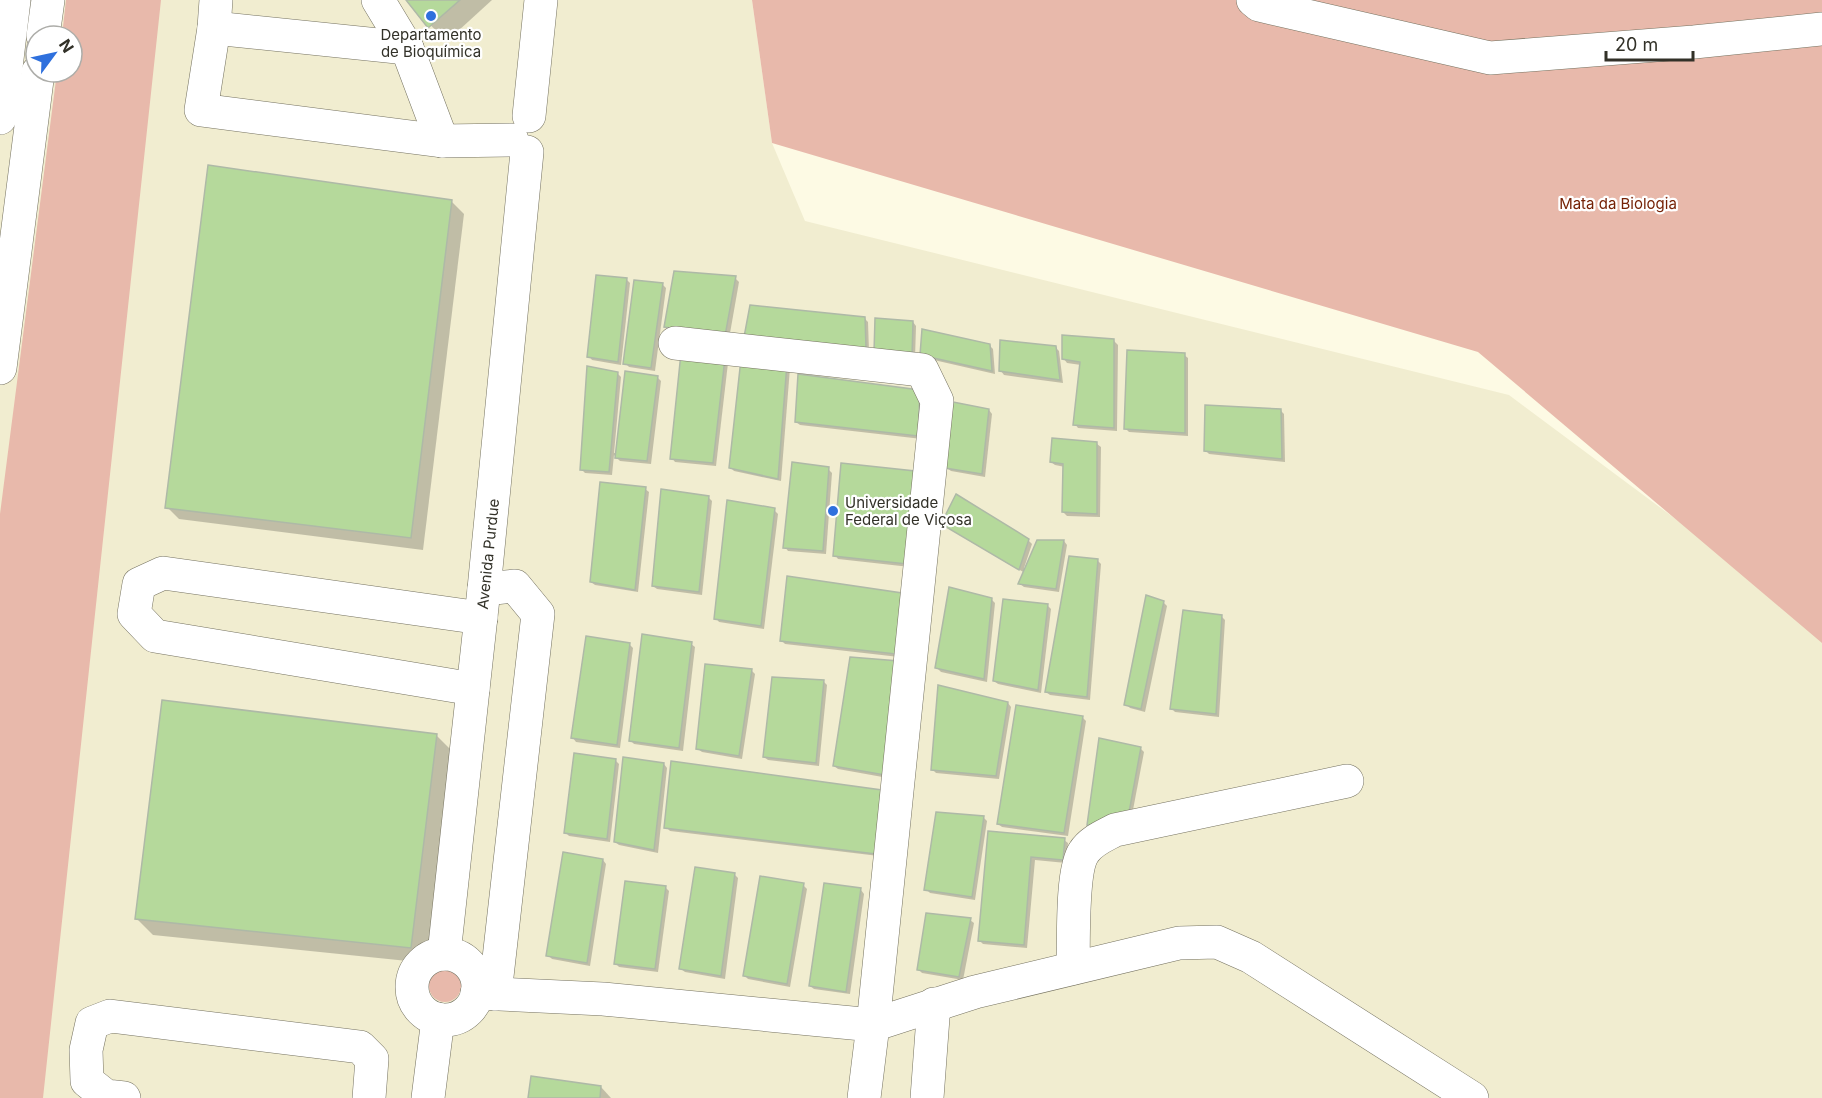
<svg xmlns="http://www.w3.org/2000/svg" width="1822" height="1098" font-family="Inter,sans-serif">
<style>
.built{fill:#f1edd0;fill-rule:evenodd}
.green{fill:#e8b9ab}
.shadow{fill:#0003}
.building{fill:#b5d99b;stroke:#aeb9a7;stroke-width:1.5}
.lines{fill:none;stroke-linecap:round;stroke-linejoin:round}
.minor-casing{stroke:#757260;stroke-width:34}
.major-casing{stroke:#757260;stroke-width:34}
.minor{stroke:#fff;stroke-width:33}
.major{stroke:#fff;stroke-width:33}
.poi-dot{fill:#2f70dd;stroke:#fff;stroke-width:2}
.labels{text-anchor:middle;dominant-baseline:central;stroke-width:4.5;stroke-linejoin:round;paint-order:stroke}
.poi-label{font-size:15px;fill:#323128;stroke:#fff}
.park-label{font-size:15px;fill:#752206;stroke:#fff}
.street-label{font-size:15px;fill:#323128;stroke:#fff}
</style>
<rect width="100%" height="100%" fill="#fdfae4"/>
<path class="built" d="M 0,0 L 752,0 L 772,143 L 805,221 L 1509,395 L 1822,628 L 1822,1098 L 0,1098 ZM 36,36 L 72,36 L 72,72 L 36,72 Z"/>
<g class="green">
<path d="M 66,0 L 161,0 L 43,1098 L 0,1098 L 0,514 L 57,72 L 72,72 L 72,36 L 62,36 Z"/>
<path d="M 752,0 L 1822,0 L 1822,643 L 1478,352 L 772,143 Z"/>
<circle cx="445" cy="986" r="16"/>
</g>
<g class="shadow">
<path d="M 408,0 L 492,0 L 446,42 Z"/>
<path d="M 452,202 L 464,214 L 423,550 L 179,519 L 167,507 Z"/>
<path d="M 735,278 L 739,282 L 729,339 L 670,330 L 666,326 Z"/>
<path d="M 626,279 L 630,283 L 621,365 L 592,360 L 589,356 Z"/>
<path d="M 662,284 L 666,288 L 655,371 L 629,367 L 625,363 Z"/>
<path d="M 751,307 L 864,318 L 868,322 L 869,351 Z"/>
<path d="M 913,322 L 916,326 L 915,359 L 879,355 Z"/>
<path d="M 1114,341 L 1118,345 L 1117,431 L 1078,428 L 1075,424 L 1081,365 L 1067,363 L 1064,359 Z"/>
<path d="M 989,345 L 993,349 L 995,374 L 925,358 Z"/>
<path d="M 1055,347 L 1059,351 L 1063,383 L 1004,375 L 1001,371 Z"/>
<path d="M 683,354 L 728,363 L 716,466 L 675,462 L 672,458 Z"/>
<path d="M 1184,355 L 1188,358 L 1188,436 L 1129,432 L 1126,429 Z"/>
<path d="M 742,360 L 790,368 L 781,481 L 734,471 L 731,468 Z"/>
<path d="M 617,373 L 621,377 L 614,453 L 617,453 L 657,377 L 661,381 L 651,464 L 620,461 L 614,455 L 612,475 L 585,473 L 581,469 Z"/>
<path d="M 923,395 L 922,439 L 800,425 L 796,422 Z"/>
<path d="M 989,410 L 992,414 L 985,477 L 951,471 L 947,468 Z"/>
<path d="M 1280,410 L 1284,414 L 1285,462 L 1209,454 L 1205,450 Z"/>
<path d="M 1097,444 L 1101,447 L 1100,517 L 1067,516 L 1063,512 L 1065,467 L 1055,465 L 1051,462 Z"/>
<path d="M 843,465 L 910,567 L 838,559 L 835,555 Z"/>
<path d="M 828,469 L 832,473 L 826,554 L 788,551 L 785,547 Z"/>
<path d="M 645,489 L 649,492 L 638,592 L 595,585 L 591,582 Z"/>
<path d="M 709,498 L 712,501 L 702,595 L 657,589 L 653,586 Z"/>
<path d="M 774,510 L 778,514 L 764,629 L 719,622 L 716,618 Z"/>
<path d="M 947,527 L 1028,540 L 1032,544 L 1024,568 L 1026,569 L 1064,541 L 1067,545 L 1059,592 L 1024,587 L 1020,584 L 1025,573 Z"/>
<path d="M 1097,560 L 1101,564 L 1090,700 L 1050,695 L 1046,692 Z"/>
<path d="M 788,578 L 899,657 L 785,644 L 781,640 Z"/>
<path d="M 991,599 L 995,603 L 987,682 L 941,672 L 937,668 Z"/>
<path d="M 1163,602 L 1167,606 L 1145,712 L 1130,708 L 1126,704 Z"/>
<path d="M 1048,606 L 1051,609 L 1041,693 L 998,684 L 994,681 Z"/>
<path d="M 1221,616 L 1225,620 L 1219,717 L 1175,712 L 1172,709 Z"/>
<path d="M 629,644 L 633,648 L 620,748 L 576,742 L 573,738 Z"/>
<path d="M 691,644 L 695,647 L 683,751 L 634,744 L 630,740 Z"/>
<path d="M 899,663 L 888,778 L 838,769 L 834,766 Z"/>
<path d="M 751,670 L 755,674 L 742,759 L 702,752 L 698,749 Z"/>
<path d="M 823,681 L 827,685 L 819,766 L 768,760 L 764,757 Z"/>
<path d="M 1008,703 L 1011,707 L 999,779 L 936,773 L 932,769 Z"/>
<path d="M 1083,718 L 1086,721 L 1068,836 L 1002,827 L 998,824 Z"/>
<path d="M 436,735 L 452,751 L 427,963 L 153,935 L 137,919 Z"/>
<path d="M 1140,748 L 1144,752 L 1129,831 L 1092,828 Z"/>
<path d="M 615,760 L 619,764 L 610,842 L 569,836 L 565,832 Z"/>
<path d="M 673,762 L 887,857 L 670,831 L 666,827 Z"/>
<path d="M 664,764 L 667,768 L 658,853 L 619,845 L 615,842 Z"/>
<path d="M 983,817 L 987,821 L 975,900 L 930,893 L 926,889 Z"/>
<path d="M 989,832 L 1064,840 L 1068,843 L 1066,863 L 1035,860 L 1027,948 L 983,944 L 980,941 Z"/>
<path d="M 603,860 L 606,864 L 590,966 L 552,959 L 548,955 Z"/>
<path d="M 734,874 L 738,878 L 725,979 L 685,972 L 681,969 Z"/>
<path d="M 803,885 L 807,889 L 790,987 L 748,979 L 745,976 Z"/>
<path d="M 665,887 L 669,891 L 658,972 L 619,967 L 615,963 Z"/>
<path d="M 861,890 L 864,894 L 850,994 L 814,989 L 810,986 Z"/>
<path d="M 970,920 L 974,923 L 963,980 L 922,973 L 918,969 Z"/>
<path d="M 601,1087 L 611,1098 L 530,1098 Z"/>
</g>
<g class="building">
<path d="M 406,0 L 460,0 L 428,28 Z"/>
<path d="M 208,165 L 452,200 L 411,538 L 165,508 Z"/>
<path d="M 674,271 L 736,276 L 725,336 L 664,327 Z"/>
<path d="M 596,275 L 627,278 L 618,362 L 587,357 Z"/>
<path d="M 634,280 L 663,283 L 651,368 L 623,364 Z"/>
<path d="M 750,305 L 865,317 L 866,348 L 744,337 Z"/>
<path d="M 875,318 L 913,321 L 912,356 L 874,352 Z"/>
<path d="M 922,329 L 990,344 L 992,371 L 920,355 Z"/>
<path d="M 1062,335 L 1114,339 L 1114,428 L 1073,425 L 1080,362 L 1062,359 Z"/>
<path d="M 1000,340 L 1056,346 L 1060,380 L 999,371 Z"/>
<path d="M 1127,350 L 1185,353 L 1185,433 L 1124,429 Z"/>
<path d="M 681,353 L 725,358 L 713,463 L 670,459 Z"/>
<path d="M 741,359 L 787,363 L 778,479 L 729,468 Z"/>
<path d="M 587,366 L 618,372 L 609,472 L 580,470 Z"/>
<path d="M 625,371 L 658,376 L 647,461 L 615,458 Z"/>
<path d="M 798,374 L 920,390 L 918,436 L 795,422 Z"/>
<path d="M 953,402 L 989,409 L 982,474 L 945,468 Z"/>
<path d="M 1205,405 L 1281,409 L 1282,459 L 1204,451 Z"/>
<path d="M 1052,438 L 1097,442 L 1097,514 L 1062,512 L 1063,464 L 1050,462 Z"/>
<path d="M 792,462 L 829,467 L 823,551 L 783,548 Z"/>
<path d="M 841,463 L 915,471 L 907,564 L 833,556 Z"/>
<path d="M 600,482 L 646,487 L 635,590 L 590,582 Z"/>
<path d="M 661,489 L 709,496 L 699,592 L 652,586 Z"/>
<path d="M 956,494 L 1029,539 L 1019,570 L 941,524 Z"/>
<path d="M 727,500 L 775,508 L 761,626 L 714,619 Z"/>
<path d="M 1037,540 L 1064,540 L 1056,589 L 1018,584 Z"/>
<path d="M 1069,556 L 1098,559 L 1087,697 L 1045,692 Z"/>
<path d="M 787,576 L 902,593 L 896,654 L 780,641 Z"/>
<path d="M 949,587 L 992,598 L 984,679 L 935,668 Z"/>
<path d="M 1146,595 L 1164,601 L 1141,709 L 1124,705 Z"/>
<path d="M 1003,599 L 1048,604 L 1038,690 L 993,681 Z"/>
<path d="M 1183,610 L 1222,615 L 1216,714 L 1170,709 Z"/>
<path d="M 642,634 L 692,642 L 679,748 L 629,741 Z"/>
<path d="M 586,636 L 630,643 L 617,745 L 571,738 Z"/>
<path d="M 850,657 L 899,661 L 885,775 L 833,766 Z"/>
<path d="M 705,664 L 752,669 L 739,756 L 696,749 Z"/>
<path d="M 772,677 L 824,680 L 816,763 L 763,757 Z"/>
<path d="M 938,685 L 1008,702 L 996,776 L 931,770 Z"/>
<path d="M 162,700 L 437,734 L 411,948 L 135,919 Z"/>
<path d="M 1016,705 L 1083,716 L 1064,833 L 997,824 Z"/>
<path d="M 1099,738 L 1141,747 L 1126,829 L 1087,825 Z"/>
<path d="M 574,753 L 616,759 L 607,839 L 564,833 Z"/>
<path d="M 623,757 L 664,763 L 654,850 L 614,842 Z"/>
<path d="M 671,761 L 889,791 L 884,855 L 664,828 Z"/>
<path d="M 936,812 L 984,816 L 972,897 L 924,890 Z"/>
<path d="M 988,831 L 1065,838 L 1063,860 L 1031,857 L 1024,945 L 978,941 Z"/>
<path d="M 563,852 L 603,859 L 587,963 L 546,956 Z"/>
<path d="M 695,867 L 735,873 L 721,976 L 679,969 Z"/>
<path d="M 760,876 L 804,883 L 787,984 L 743,976 Z"/>
<path d="M 625,881 L 666,886 L 655,969 L 614,964 Z"/>
<path d="M 824,883 L 861,888 L 846,992 L 809,986 Z"/>
<path d="M 926,913 L 971,918 L 959,977 L 917,970 Z"/>
<path d="M 531,1076 L 601,1086 L 600,1098 L 528,1098 Z"/>
</g>
<g class="lines">
<g class="minor-casing">
<g id="minor">
<path d="M 216,0 L 214,28 L 201,110 L 442,141 L 512,140"/>
<path d="M 378,0 L 407,48 L 442,141"/>
<path d="M 1253,0 L 1259,5 L 1490,58 L 1694,42 L 1822,29"/>
<path d="M 214,28 L 407,48"/>
<path d="M 529,116 L 541,0"/>
<path d="M 675,343 L 922,370 L 937,401 L 873,1025 L 975,992 L 1179,943 L 1217,942 L 1251,957 L 1472,1098"/>
<path d="M 484,589 L 515,586 L 538,614 L 495,994"/>
<path d="M 473,689 L 155,636 L 134,614 L 139,584 L 163,573 L 481,618"/>
<path d="M 444,954 L 484,589 L 527,152"/>
<circle cx="445" cy="987" r="33"/>
<path d="M 1073,968 C 1074,943 1071,870 1084,852 C 1091,841 1104,836 1115,830 L 1347,781"/>
<path d="M 477,993 L 603,999 L 873,1025 L 864,1098"/>
<path d="M 124,1098 L 106,1096 L 87,1081 L 86,1050 L 92,1023 L 110,1016 L 360,1047 L 372,1059 L 369,1098"/>
<path d="M 428,1098 L 438,1019"/>
<path d="M 927,1098 L 934,1004"/>
</g>
</g>
<g class="major-casing">
<g id="major">
<path d="M 43,36 L 48,0"/>
<path d="M 0,118 L 14,0"/>
<path d="M 0,368 L 38,72"/>
</g>
</g>
<use href="#minor" class="minor"/>
<use href="#major" class="major"/>
</g>
<g class="poi-dot">
<circle cx="431" cy="16" r="6"/>
<circle cx="833" cy="511" r="6"/>
</g>
<g class="labels">
<g class="poi-label">
<text x="431" y="34">Departamento<tspan x="431" dy="17">de Bioquímica</tspan></text>
<text x="845" y="502" text-anchor="start">Universidade<tspan x="845" dy="17">Federal de Viçosa</tspan></text>
</g>
<g class="park-label">
<text x="1618" y="203">Mata da Biologia</text>
</g>
<g class="street-label">
<text transform="translate(488 554) rotate(-84)">Avenida Purdue</text>
</g>
</g>
<g transform="translate(54 54) rotate(57)"><circle r="28" fill="#ffffff" stroke="#adada9" stroke-width="1.5"/>
<path d="M0-4.5L10 22L0 15L-10 22Z" fill="#2f70dd"/>
<text y="-9" font-size="16" font-weight="bold" text-anchor="middle" fill="#323128">N</text>
</g>
<path d="M1606 51v9h87v-9" fill="none" stroke="#323128" stroke-width="3"/>
<text x="1615" y="51" font-size="18" fill="#323128" stroke="#ffffff" stroke-width="4.5" paint-order="stroke">20 m</text>
</svg>
